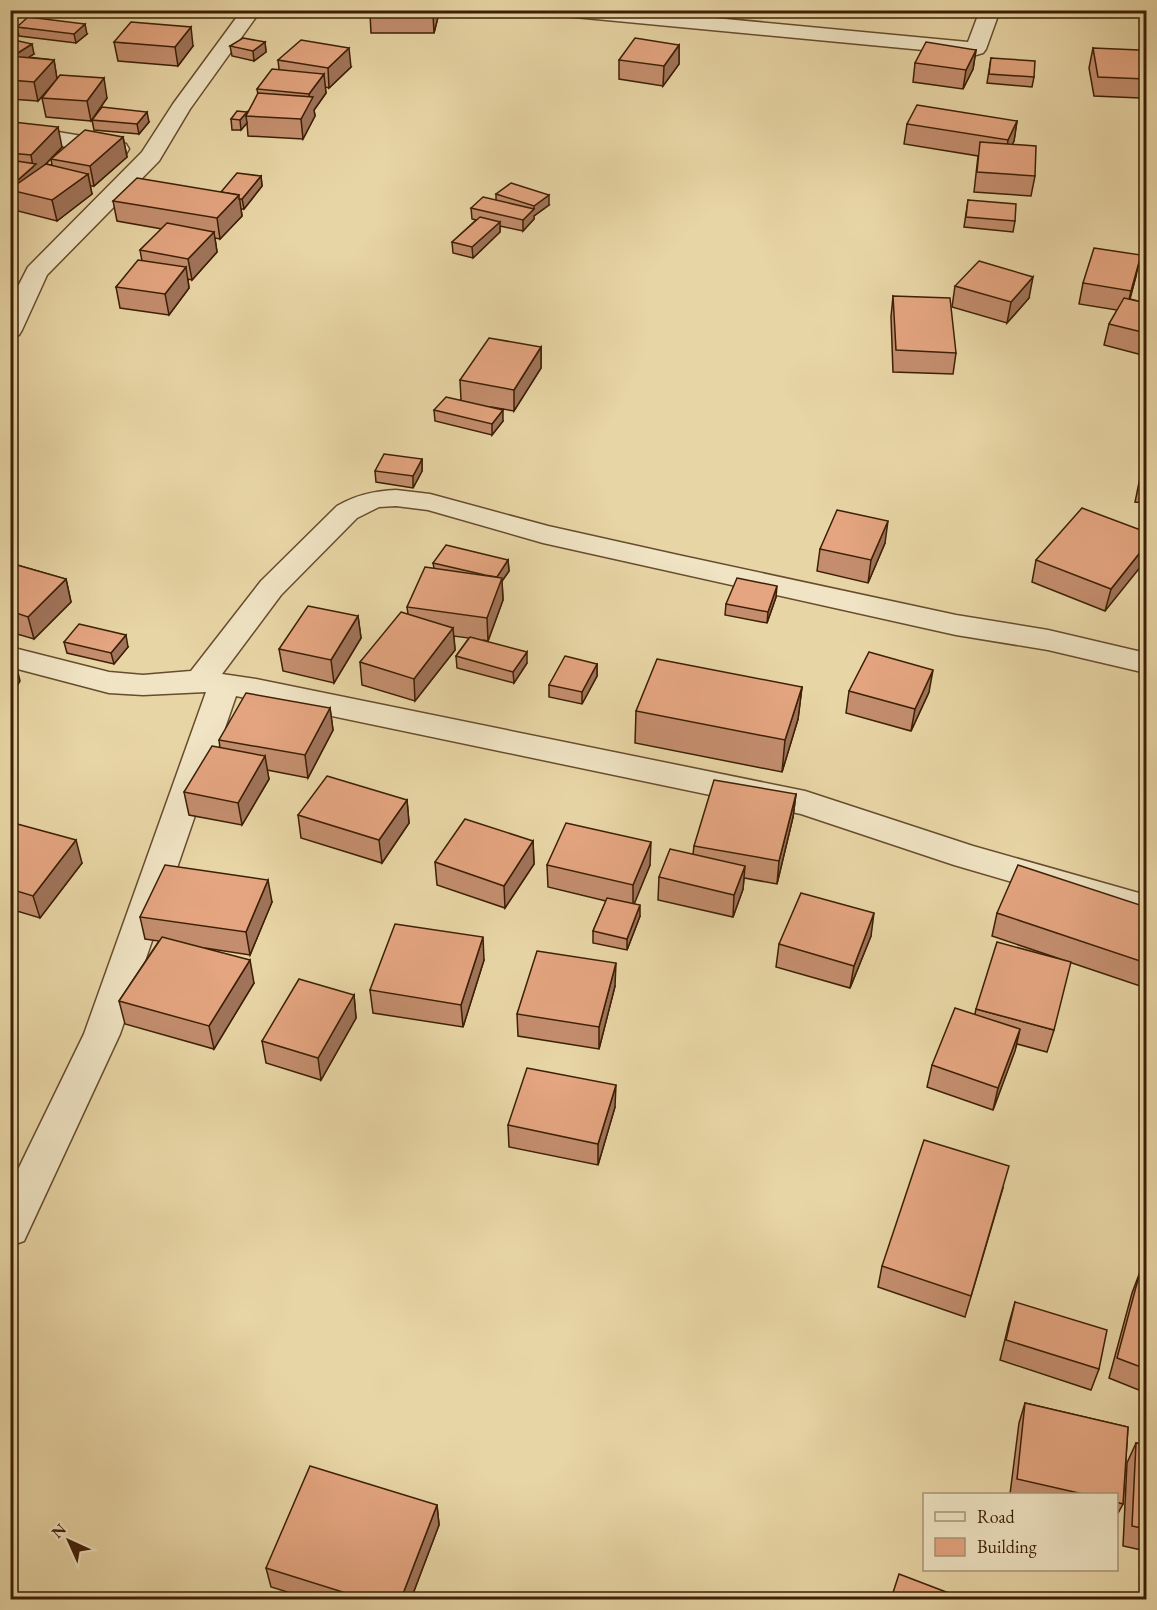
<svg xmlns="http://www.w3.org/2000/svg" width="1157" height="1610" font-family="'EB Garamond',serif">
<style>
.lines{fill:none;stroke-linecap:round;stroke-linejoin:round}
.minor-casing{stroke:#674c2d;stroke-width:3}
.minor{fill:#f0e4c4;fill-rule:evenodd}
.wall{fill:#c48e6e;stroke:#3c1f05;stroke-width:1.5}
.shaded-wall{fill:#a0745a;stroke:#3c1f05;stroke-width:1.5}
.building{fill:#e4a580;stroke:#3c1f05;stroke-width:1.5}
</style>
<rect width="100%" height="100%" fill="#e8d5a5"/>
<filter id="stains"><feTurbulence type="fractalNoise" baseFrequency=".00333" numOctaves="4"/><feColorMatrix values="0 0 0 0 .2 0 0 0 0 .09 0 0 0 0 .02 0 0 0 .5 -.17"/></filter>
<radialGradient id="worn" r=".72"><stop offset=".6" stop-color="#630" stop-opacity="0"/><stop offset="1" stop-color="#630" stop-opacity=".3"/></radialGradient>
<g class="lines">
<g class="minor-casing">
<g id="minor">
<path d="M 242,10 L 261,10 L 190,109 L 159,161 L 47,275 L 22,330 L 19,335 L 10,337 L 10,302 L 28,267 L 142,152 L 173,104 Z"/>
<path d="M 555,10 L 631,10 L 968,42 L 980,10 L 1000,10 L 986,49 L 983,53 L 976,55 L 564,16 L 557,14 Z"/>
<path d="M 10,124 L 118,142 L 126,144 L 129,149 L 126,154 L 118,156 L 10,137 Z"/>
<path d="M 396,490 L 430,494 L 548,526 L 678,555 L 956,615 L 1048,630 L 1146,653 L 1146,673 L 1048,650 L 956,635 L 543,543 L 428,510 L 396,506 L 379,507 L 357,518 L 281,595 L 222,674 L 256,679 L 805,791 L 973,846 L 1146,895 L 1146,921 L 954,865 L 801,814 L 236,696 L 120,1034 L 24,1241 L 10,1246 L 10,1186 L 84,1034 L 206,692 L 143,695 L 109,693 L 10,667 L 10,647 L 109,672 L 143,675 L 191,671 L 261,581 L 337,506 C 356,495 374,491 396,490 Z"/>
</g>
</g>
<use href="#minor" class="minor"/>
</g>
<g class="wall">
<path d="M 371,10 L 437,10 L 438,17 L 434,33 L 371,33 L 370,14 Z"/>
<path d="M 17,27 L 87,34 L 76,43 L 19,36 Z"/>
<path d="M 10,42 L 34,54 L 28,57 L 54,60 L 57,79 L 107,98 L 91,121 L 46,117 L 42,98 L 55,82 L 38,101 L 10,99 Z"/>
<path d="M 114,42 L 193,46 L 178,66 L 118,61 Z"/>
<path d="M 265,42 L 266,52 L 254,61 L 232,56 L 230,46 Z"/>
<path d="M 679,45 L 679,64 L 663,86 L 619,79 L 619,60 Z"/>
<path d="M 1093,48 L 1145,79 L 1140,98 L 1094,96 L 1089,68 Z"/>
<path d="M 976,50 L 973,69 L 963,89 L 913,82 L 915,63 Z"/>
<path d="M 991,58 L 1034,77 L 1032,87 L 987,83 Z"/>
<path d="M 278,60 L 351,67 L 329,88 L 325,87 L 326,93 L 314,110 L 315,116 L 303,139 L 248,136 L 247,123 L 241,130 L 232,130 L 231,119 L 247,112 L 247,114 L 258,95 L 257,89 L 279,69 Z"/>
<path d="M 92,120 L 149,122 L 139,134 L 94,130 Z"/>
<path d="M 1017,121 L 1014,141 L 1012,144 L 1035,176 L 1031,196 L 974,192 L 978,156 L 904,144 L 907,124 Z"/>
<path d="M 10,124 L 62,147 L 46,164 L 52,165 L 51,159 L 123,137 L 127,157 L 94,186 L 90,186 L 92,194 L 57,221 L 14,210 L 14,209 L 12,211 L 10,210 Z"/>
<path d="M 261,176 L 262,186 L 244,209 L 241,209 L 242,216 L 220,239 L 215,238 L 217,252 L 192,280 L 188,279 L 189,288 L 169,315 L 120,308 L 116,287 L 142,261 L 140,250 L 162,229 L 117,221 L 113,201 L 221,192 Z"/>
<path d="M 496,194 L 549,205 L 534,216 L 534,219 L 523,231 L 500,226 L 500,232 L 473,258 L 453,253 L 452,242 L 476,220 L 472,219 L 471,208 L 496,200 Z"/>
<path d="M 968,200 L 1015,221 L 1013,232 L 964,227 Z"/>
<path d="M 1136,276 L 1130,299 L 1146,303 L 1146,356 L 1104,345 L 1109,324 L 1117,310 L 1079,304 L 1083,283 Z"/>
<path d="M 955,286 L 1029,298 L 1007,323 L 952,307 Z"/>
<path d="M 893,296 L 956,353 L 953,374 L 893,372 L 891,317 Z"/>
<path d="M 541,347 L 541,368 L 514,411 L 492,407 L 503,421 L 492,435 L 435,421 L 434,410 L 461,400 L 460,380 Z"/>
<path d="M 1146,449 L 1146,503 L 1135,502 Z"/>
<path d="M 422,459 L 422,471 L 413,488 L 376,482 L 375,471 Z"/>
<path d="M 1146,532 L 1105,611 L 1032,582 L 1036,560 Z"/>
<path d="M 885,543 L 868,583 L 817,571 L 820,549 Z"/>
<path d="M 508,560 L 509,571 L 502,581 L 503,600 L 488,641 L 483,640 L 527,663 L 514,683 L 457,668 L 456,656 L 469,638 L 454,636 L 455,650 L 415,701 L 362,685 L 360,662 L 408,614 L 407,607 L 434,568 L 433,563 Z"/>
<path d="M 10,563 L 66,579 L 71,602 L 34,639 L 10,632 Z"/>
<path d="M 776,597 L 767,623 L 725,615 L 726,604 Z"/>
<path d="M 358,616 L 361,638 L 334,683 L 283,671 L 279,649 Z"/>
<path d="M 64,642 L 128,647 L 114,664 L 67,653 Z"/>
<path d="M 597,664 L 597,676 L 582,704 L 549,697 L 549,685 Z"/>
<path d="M 802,687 L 798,719 L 782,772 L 635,743 L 636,711 Z"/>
<path d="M 849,691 L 929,692 L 911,731 L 846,713 Z"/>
<path d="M 330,708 L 333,730 L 308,778 L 267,770 L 269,779 L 242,825 L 189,815 L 184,792 L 220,748 L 219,740 Z"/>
<path d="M 796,794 L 793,817 L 777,884 L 744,878 L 743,889 L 733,917 L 658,900 L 659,877 L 693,854 L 694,846 Z"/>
<path d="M 407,800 L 409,823 L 382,863 L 301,838 L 298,815 Z"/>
<path d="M 10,822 L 82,863 L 40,918 L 10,909 Z"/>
<path d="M 533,841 L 534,864 L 505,908 L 437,885 L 435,862 Z"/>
<path d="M 547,865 L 650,865 L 634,903 L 640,916 L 627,950 L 593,943 L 593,931 L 606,901 L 548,887 Z"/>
<path d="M 272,902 L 250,955 L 205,948 L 254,983 L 214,1049 L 125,1024 L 119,1001 L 159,941 L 145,939 L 140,917 Z"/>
<path d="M 1146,907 L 1146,988 L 992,936 L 997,913 Z"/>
<path d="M 871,936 L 850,988 L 776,967 L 779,944 Z"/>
<path d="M 484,960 L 463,1027 L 373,1013 L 370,990 Z"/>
<path d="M 615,986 L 599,1049 L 518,1036 L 517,1014 Z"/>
<path d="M 354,995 L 356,1018 L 321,1080 L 266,1063 L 262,1041 Z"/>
<path d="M 976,1009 L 1054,1030 L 1047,1052 L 1017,1044 L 993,1110 L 927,1087 L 932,1065 L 975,1014 Z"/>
<path d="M 615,1107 L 598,1165 L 509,1147 L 508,1125 Z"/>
<path d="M 1003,1188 L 965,1317 L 878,1287 L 882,1266 Z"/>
<path d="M 1140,1272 L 1146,1274 L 1146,1393 L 1109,1378 L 1132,1293 Z"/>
<path d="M 1015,1302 L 1099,1369 L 1091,1390 L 1000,1360 L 1009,1323 Z"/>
<path d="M 1025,1403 L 1128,1427 L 1123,1504 L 1116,1517 L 1116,1494 L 1010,1494 L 1019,1423 Z"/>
<path d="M 1136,1443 L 1146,1445 L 1146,1551 L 1123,1546 L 1127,1463 Z"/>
<path d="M 437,1505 L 439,1525 L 411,1599 L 310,1599 L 271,1587 L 266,1568 Z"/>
</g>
<g class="shaded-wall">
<path d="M 434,10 L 437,10 L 438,17 L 434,33 L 433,14 Z"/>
<path d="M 85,24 L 87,34 L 76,43 L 74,34 Z"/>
<path d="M 191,27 L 193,46 L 178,66 L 175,47 Z"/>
<path d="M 265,42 L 266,52 L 254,61 L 253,51 Z"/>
<path d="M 32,44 L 34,54 L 10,69 L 10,58 Z"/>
<path d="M 679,45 L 679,64 L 663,86 L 664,66 Z"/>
<path d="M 349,48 L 351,67 L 329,88 L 328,68 Z"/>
<path d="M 976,50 L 973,69 L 963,89 L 966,70 Z"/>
<path d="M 54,60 L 57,79 L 38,101 L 34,82 Z"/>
<path d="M 324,74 L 326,93 L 314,110 L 315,116 L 303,139 L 301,119 L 310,101 L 309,94 Z"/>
<path d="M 104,78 L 107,98 L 91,121 L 87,101 Z"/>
<path d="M 147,112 L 149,122 L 139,134 L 137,124 Z"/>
<path d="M 247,112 L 247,116 L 246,116 L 247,123 L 241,130 L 240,120 Z"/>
<path d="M 1017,121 L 1014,141 L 1005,160 L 1008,140 Z"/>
<path d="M 58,127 L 62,147 L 38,172 L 10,190 L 10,187 L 33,167 L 31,155 Z"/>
<path d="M 123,137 L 127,157 L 94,186 L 90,166 Z"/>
<path d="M 88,174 L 92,194 L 57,221 L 52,200 Z"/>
<path d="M 261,176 L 262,186 L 244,209 L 242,199 Z"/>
<path d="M 10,194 L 14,209 L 12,211 L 10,203 Z"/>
<path d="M 239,195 L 242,216 L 220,239 L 217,218 Z"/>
<path d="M 549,195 L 549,205 L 534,216 L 534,219 L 523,231 L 523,220 L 534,209 L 534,206 Z"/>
<path d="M 500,222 L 500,232 L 473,258 L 472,247 Z"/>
<path d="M 214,232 L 217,252 L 192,280 L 188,259 Z"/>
<path d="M 1141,255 L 1136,276 L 1126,312 L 1131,291 Z"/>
<path d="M 186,267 L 189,288 L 169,315 L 165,294 Z"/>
<path d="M 1033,277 L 1029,298 L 1007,323 L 1011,302 Z"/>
<path d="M 541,347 L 541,368 L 514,411 L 514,390 Z"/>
<path d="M 503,410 L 503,421 L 492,435 L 492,424 Z"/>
<path d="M 422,459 L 422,471 L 413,488 L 413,476 Z"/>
<path d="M 888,521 L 885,543 L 868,583 L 871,560 Z"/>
<path d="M 1146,545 L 1146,560 L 1105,611 L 1111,589 Z"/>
<path d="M 508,560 L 509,571 L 502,581 L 503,600 L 488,641 L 487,618 L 496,578 Z"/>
<path d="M 66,579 L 71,602 L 34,639 L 28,617 Z"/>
<path d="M 777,586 L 776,597 L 767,623 L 768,612 Z"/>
<path d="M 358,616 L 361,638 L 334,683 L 331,660 Z"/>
<path d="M 453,628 L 455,650 L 415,701 L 414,679 Z"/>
<path d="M 126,635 L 128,647 L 114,664 L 111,653 Z"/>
<path d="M 527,652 L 527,663 L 514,683 L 513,672 Z"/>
<path d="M 597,664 L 597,676 L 582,704 L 582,692 Z"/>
<path d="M 17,669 L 20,681 L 12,695 L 10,690 L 10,680 Z"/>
<path d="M 933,670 L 929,692 L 911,731 L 915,709 Z"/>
<path d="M 802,687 L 798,719 L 782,772 L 785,740 Z"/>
<path d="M 330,708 L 333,730 L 308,778 L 305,755 Z"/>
<path d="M 265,756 L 269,779 L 242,825 L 238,803 Z"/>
<path d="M 796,794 L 793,817 L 777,884 L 779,861 Z"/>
<path d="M 407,800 L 409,823 L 382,863 L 379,840 Z"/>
<path d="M 76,840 L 82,863 L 40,918 L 33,896 Z"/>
<path d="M 533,841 L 534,864 L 505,908 L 504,886 Z"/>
<path d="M 651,842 L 650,865 L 633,907 L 633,885 Z"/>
<path d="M 745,866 L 743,889 L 733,917 L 734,895 Z"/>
<path d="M 268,880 L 272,902 L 250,955 L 246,932 Z"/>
<path d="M 640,905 L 640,916 L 627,950 L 627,939 Z"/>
<path d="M 874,913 L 871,936 L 850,988 L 854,966 Z"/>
<path d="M 483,937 L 484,960 L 463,1027 L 461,1005 Z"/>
<path d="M 250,960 L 254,983 L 214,1049 L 209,1026 Z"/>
<path d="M 616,963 L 615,986 L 599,1049 L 599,1027 Z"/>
<path d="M 354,995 L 356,1018 L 321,1080 L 318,1058 Z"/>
<path d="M 1020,1029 L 1015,1051 L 993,1110 L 998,1088 Z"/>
<path d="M 616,1085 L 615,1107 L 598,1165 L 598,1144 Z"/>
<path d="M 10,1118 L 14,1128 L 10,1137 Z"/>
<path d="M 437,1505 L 439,1525 L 411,1599 L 401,1599 Z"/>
</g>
<g class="building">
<path d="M 371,10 L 434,10 L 433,14 L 370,14 Z"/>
<path d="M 28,17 L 85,24 L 74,34 L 17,27 Z"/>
<path d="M 131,22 L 191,27 L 175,47 L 114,42 Z"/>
<path d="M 243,38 L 265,42 L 253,51 L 230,46 Z"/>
<path d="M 635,38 L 679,45 L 664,66 L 619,60 Z"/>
<path d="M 14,40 L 32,44 L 13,56 L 10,56 L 10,42 Z"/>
<path d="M 301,40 L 349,48 L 328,68 L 278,60 Z"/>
<path d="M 926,42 L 976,50 L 966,70 L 915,63 Z"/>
<path d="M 1093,48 L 1139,50 L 1145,79 L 1098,77 Z"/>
<path d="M 10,56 L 54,60 L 34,82 L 10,80 Z"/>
<path d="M 991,58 L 1035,61 L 1034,77 L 989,74 Z"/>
<path d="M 272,69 L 324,74 L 309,94 L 257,89 Z"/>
<path d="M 60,75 L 104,78 L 87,101 L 42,98 Z"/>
<path d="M 258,93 L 313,97 L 301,119 L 246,116 Z"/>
<path d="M 917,105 L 1017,121 L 1008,140 L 907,124 Z"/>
<path d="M 102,107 L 147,112 L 137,124 L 92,120 Z"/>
<path d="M 237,111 L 247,112 L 240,120 L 231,119 Z"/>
<path d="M 13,122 L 58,127 L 31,155 L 10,153 L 10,124 Z"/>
<path d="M 85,130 L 123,137 L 90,166 L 51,159 Z"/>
<path d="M 980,142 L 1036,146 L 1035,176 L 977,172 Z"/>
<path d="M 10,160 L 36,164 L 10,187 Z"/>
<path d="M 46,164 L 88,174 L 52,200 L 10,190 L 10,189 Z"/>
<path d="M 237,173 L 261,176 L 242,199 L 239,199 L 239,195 L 221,192 Z"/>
<path d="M 137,178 L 239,195 L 217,218 L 113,201 Z"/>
<path d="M 511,183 L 549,195 L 534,206 L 496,194 Z"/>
<path d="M 483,197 L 534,209 L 523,220 L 471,208 Z"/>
<path d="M 968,200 L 1016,204 L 1015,221 L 966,217 Z"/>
<path d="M 480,217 L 500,222 L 472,247 L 452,242 Z"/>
<path d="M 167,223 L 214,232 L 188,259 L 140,250 Z"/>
<path d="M 1094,248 L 1141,255 L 1131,291 L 1083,283 Z"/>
<path d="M 138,260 L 186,267 L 165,294 L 116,287 Z"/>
<path d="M 979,261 L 1033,277 L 1011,302 L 955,286 Z"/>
<path d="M 893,296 L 950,298 L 956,353 L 896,350 Z"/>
<path d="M 1124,298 L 1146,303 L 1146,333 L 1109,324 Z"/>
<path d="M 489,338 L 541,347 L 514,390 L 460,380 Z"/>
<path d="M 446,397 L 503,410 L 492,424 L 434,410 Z"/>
<path d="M 1146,451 L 1146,481 L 1141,480 Z"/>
<path d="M 384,454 L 422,459 L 413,476 L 375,471 Z"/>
<path d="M 1082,508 L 1146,532 L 1146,545 L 1111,589 L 1036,560 Z"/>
<path d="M 837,510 L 888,521 L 871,560 L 820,549 Z"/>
<path d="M 446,545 L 508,560 L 497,577 L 485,575 L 433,563 Z"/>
<path d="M 10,563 L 66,579 L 28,617 L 10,611 Z"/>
<path d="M 425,567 L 502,578 L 487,618 L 407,607 Z"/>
<path d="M 737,578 L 777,586 L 768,612 L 726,604 Z"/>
<path d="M 308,606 L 358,616 L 331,660 L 279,649 Z"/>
<path d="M 401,612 L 453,628 L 414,679 L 360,662 Z"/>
<path d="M 79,624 L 126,635 L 111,653 L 64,642 Z"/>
<path d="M 470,637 L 527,652 L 513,672 L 456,656 Z"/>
<path d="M 869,652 L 933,670 L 915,709 L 849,691 Z"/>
<path d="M 565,656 L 597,664 L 582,692 L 549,685 Z"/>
<path d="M 657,659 L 802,687 L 785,740 L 636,711 Z"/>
<path d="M 10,668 L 17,669 L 10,680 Z"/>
<path d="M 246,693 L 330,708 L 305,755 L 219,740 Z"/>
<path d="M 212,746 L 265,756 L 238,803 L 184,792 Z"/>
<path d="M 327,776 L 407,800 L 379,840 L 298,815 Z"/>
<path d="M 714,780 L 796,794 L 779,861 L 694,846 Z"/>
<path d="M 465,819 L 533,841 L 504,886 L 435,862 Z"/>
<path d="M 10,822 L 76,840 L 33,896 L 10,889 Z"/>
<path d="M 566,823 L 651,842 L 633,885 L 547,865 Z"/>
<path d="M 670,849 L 745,866 L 734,895 L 659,877 Z"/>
<path d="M 165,865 L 268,880 L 246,932 L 140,917 Z"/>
<path d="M 1018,865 L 1146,907 L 1146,963 L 997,913 Z"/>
<path d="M 801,893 L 874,913 L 854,966 L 779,944 Z"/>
<path d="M 607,898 L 640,905 L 627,939 L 593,931 Z"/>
<path d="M 395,924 L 483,937 L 461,1005 L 370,990 Z"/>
<path d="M 162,937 L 250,960 L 209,1026 L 119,1001 Z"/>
<path d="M 997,942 L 1071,962 L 1054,1030 L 976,1009 Z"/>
<path d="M 537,951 L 616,963 L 599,1027 L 517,1014 Z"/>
<path d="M 299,979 L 354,995 L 318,1058 L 262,1041 Z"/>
<path d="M 955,1008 L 1020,1029 L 998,1088 L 932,1065 Z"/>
<path d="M 527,1068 L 616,1085 L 598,1144 L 508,1125 Z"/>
<path d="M 924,1140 L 1009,1166 L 971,1296 L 882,1266 Z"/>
<path d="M 1140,1272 L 1146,1274 L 1146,1369 L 1117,1358 Z"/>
<path d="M 1015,1302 L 1107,1330 L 1099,1369 L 1006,1340 Z"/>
<path d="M 1025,1403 L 1128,1427 L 1123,1504 L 1116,1502 L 1116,1494 L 1083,1494 L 1017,1479 Z"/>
<path d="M 1136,1443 L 1146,1445 L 1146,1529 L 1132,1526 Z"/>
<path d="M 310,1466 L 437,1505 L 401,1599 L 365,1599 L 266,1568 Z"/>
<path d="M 899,1574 L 954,1595 L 952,1599 L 891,1599 Z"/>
</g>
<rect width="1157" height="1610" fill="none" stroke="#e8d5a5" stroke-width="36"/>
<rect x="12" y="12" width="1133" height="1586" fill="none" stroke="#3c1f05" stroke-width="3"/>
<rect x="18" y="18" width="1121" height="1574" fill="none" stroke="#3c1f05" stroke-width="1.5"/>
<rect x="923" y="1493" width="195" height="78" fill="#f0e4c4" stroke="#a89578" stroke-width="1.5"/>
<rect x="935" y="1512" width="30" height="9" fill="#f0e4c4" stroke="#a89578" stroke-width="1.5"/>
<text x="977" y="1523" font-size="18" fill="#3c1f05">Road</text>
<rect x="935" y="1538" width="30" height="18" fill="#e4a580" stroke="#a89578" stroke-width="1.5"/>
<text x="977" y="1553" font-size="18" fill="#3c1f05">Building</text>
<g transform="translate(69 1541) rotate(315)" stroke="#f0e4c4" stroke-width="4.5" paint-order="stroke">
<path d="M0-4.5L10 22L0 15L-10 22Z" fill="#3c1f05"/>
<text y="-9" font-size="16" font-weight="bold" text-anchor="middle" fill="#3c1f05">N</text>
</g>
<rect width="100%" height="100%" filter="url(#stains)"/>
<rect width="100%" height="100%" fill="url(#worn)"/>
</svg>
